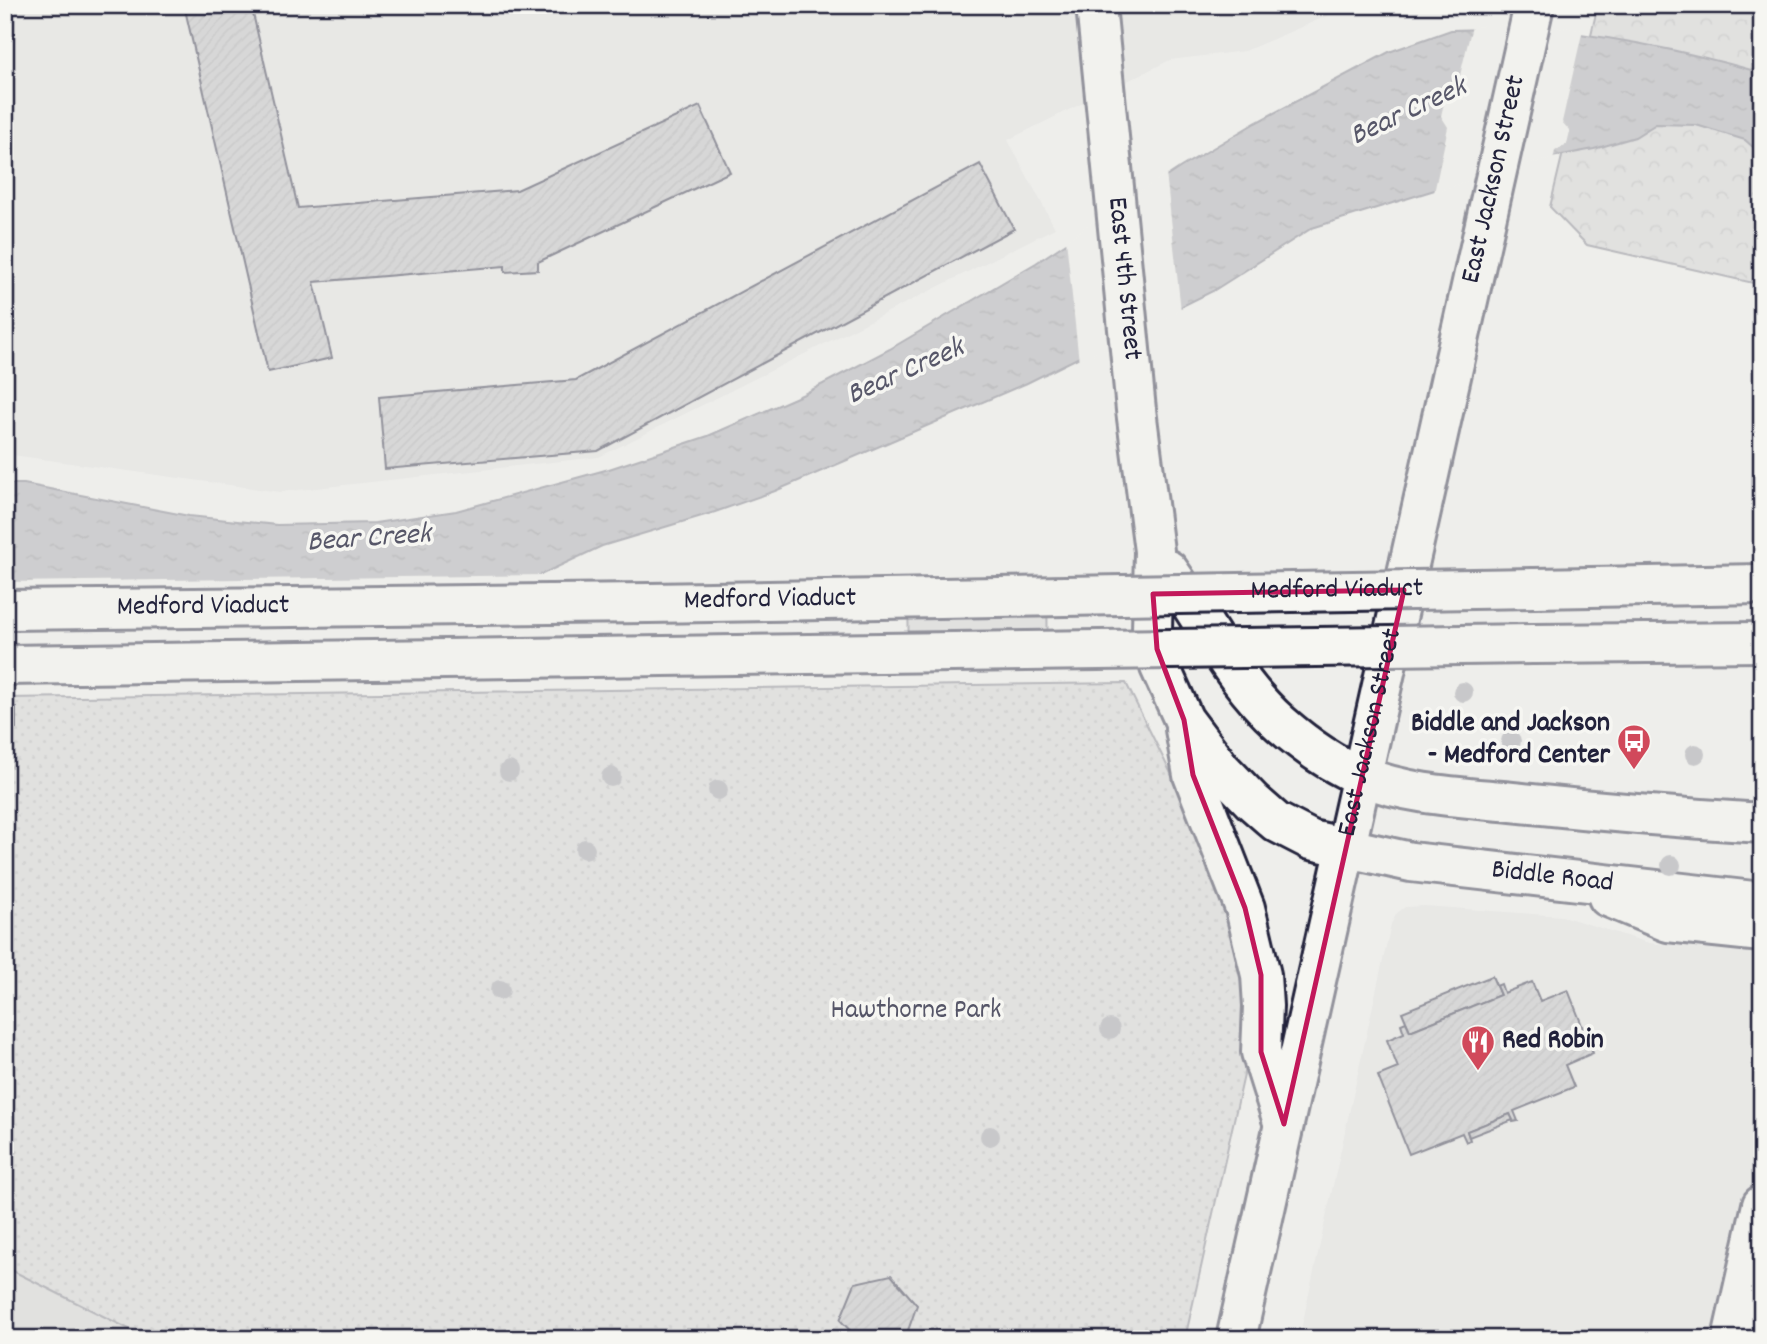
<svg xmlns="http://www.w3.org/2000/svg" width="1767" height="1344" font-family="Dekko,sans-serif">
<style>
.built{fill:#dfdfde}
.forest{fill:url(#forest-crowns);stroke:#797986;stroke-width:2}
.park{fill:url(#park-dots);stroke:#797986;stroke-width:2}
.pitch{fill:#d0d0d1;stroke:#797986;stroke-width:2}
.water{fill:url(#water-ripples);stroke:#727281;stroke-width:2}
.pier{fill:#eeeeeb}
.building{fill:url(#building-hatch);stroke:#22223b;stroke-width:2}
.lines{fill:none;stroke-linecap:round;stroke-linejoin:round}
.minor-casing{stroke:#22223b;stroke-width:44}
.major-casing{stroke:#22223b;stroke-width:44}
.highway-casing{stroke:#22223b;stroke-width:44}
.minor{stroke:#f6f6f2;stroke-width:38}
.major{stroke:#f6f6f2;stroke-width:38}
.highway{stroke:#f6f6f2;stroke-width:38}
.highway-bridge-casing{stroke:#22223b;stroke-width:44;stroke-linecap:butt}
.highway-bridge{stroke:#f6f6f2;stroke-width:38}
.tree{fill:#9a9aa3}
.marked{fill:none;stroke:#c2185b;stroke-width:5;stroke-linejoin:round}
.labels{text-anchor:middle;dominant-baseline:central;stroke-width:7;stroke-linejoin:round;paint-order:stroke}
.street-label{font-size:28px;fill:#22223b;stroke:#f6f6f2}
.poi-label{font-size:28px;font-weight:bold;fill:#22223b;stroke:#f6f6f2;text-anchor:end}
.park-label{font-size:28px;fill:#565668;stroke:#f6f6f2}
.water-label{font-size:30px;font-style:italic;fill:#575769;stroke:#f6f6f2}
</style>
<defs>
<pattern id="forest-crowns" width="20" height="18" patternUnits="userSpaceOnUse" patternTransform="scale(1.75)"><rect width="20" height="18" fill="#d0d0d1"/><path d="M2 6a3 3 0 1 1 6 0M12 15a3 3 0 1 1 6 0" fill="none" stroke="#b2b2b4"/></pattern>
<pattern id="park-dots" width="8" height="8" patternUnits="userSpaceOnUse" patternTransform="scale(1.75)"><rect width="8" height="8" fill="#d0d0d1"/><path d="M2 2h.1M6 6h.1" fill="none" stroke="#b2b2b4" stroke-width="1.8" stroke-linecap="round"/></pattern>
<pattern id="water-ripples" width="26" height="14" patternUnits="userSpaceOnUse" patternTransform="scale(1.75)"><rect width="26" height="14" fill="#a7a7af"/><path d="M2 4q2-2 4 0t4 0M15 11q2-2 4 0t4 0" fill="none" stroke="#888890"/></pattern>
<pattern id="building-hatch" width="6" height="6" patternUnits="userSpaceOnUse" patternTransform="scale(1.75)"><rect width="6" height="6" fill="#bbbbbf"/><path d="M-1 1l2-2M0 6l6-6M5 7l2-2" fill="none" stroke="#a0a0a5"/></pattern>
</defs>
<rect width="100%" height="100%" fill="#eeeeeb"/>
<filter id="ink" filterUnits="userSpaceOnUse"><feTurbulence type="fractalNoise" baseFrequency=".0143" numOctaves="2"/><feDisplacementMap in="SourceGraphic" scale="14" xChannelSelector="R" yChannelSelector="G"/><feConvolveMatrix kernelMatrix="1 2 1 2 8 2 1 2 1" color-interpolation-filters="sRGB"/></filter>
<g filter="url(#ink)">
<g class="built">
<path d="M 5,5 L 1353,5 L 1245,51 L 1170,60 L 1008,140 L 1055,228 L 599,457 L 280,492 L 5,454 Z"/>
<path d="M 1425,906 L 1562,916 L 1649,943 L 1762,954 L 1762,1339 L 1299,1339 L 1391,924 L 1397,913 L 1405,907 Z"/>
</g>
<path class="forest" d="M 1598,5 L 1762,5 L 1762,285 L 1587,245 L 1550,207 Z"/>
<path class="park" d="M 1126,683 L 1204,840 L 1244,972 L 1244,1075 L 1185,1339 L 5,1339 L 5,698 Z"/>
<g class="pitch">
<path d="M 1047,581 L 1048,670 L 909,672 L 908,583 Z"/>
<path d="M 5,1267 L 149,1339 L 5,1339 Z"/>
</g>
<path class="water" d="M 1522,28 C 1604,34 1683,50 1762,73 L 1762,155 L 1745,140 L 1696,125 L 1656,124 L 1635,137 L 1594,149 L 1525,162 L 1312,228 L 1213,291 L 1027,383 L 775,491 L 715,512 L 602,546 L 519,585 L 5,592 L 5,484 L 24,484 L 189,516 L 277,525 L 375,523 L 456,511 L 609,469 L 708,436 L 804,394 L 890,349 L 1036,263 L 1181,167 L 1255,123 L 1389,52 L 1451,30 Z"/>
<g class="pier">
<path d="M 1522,24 L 1583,29 L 1562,122 L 1570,131 L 1567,144 L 1555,151 L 1553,160 L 1526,165 L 1434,193 L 1448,127 L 1441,116 L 1444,103 L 1455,96 L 1472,26 Z"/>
<path d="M 1166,173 L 1181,311 L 1079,362 L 1066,239 Z"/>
<path d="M 548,575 L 520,588 L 5,595 L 5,582 Z"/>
</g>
<g class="building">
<path d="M 184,5 L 251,5 L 298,208 L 517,190 L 700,106 L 730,172 L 538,262 L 538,270 L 505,272 L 505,266 L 314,282 L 332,358 L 268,372 Z"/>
<path d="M 980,164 L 1014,229 L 598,451 L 385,469 L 379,397 L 576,380 Z"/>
<rect x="5" y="708" width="11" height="20"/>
<path d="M 1492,976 L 1500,995 L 1410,1031 L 1402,1012 Z"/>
<path d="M 1532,982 L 1540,1001 L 1568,990 L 1593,1053 L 1565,1065 L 1574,1087 L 1514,1111 L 1518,1121 L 1513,1122 L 1510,1114 L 1467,1131 L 1470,1140 L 1466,1142 L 1462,1133 L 1409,1154 L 1378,1076 L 1398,1068 L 1387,1040 L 1404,1033 L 1401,1024 L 1406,1022 L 1410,1031 L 1500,995 L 1496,986 L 1501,984 L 1504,993 Z"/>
<path d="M 1510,1114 L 1513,1120 L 1469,1137 L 1467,1131 Z"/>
<path d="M 891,1275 L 917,1305 L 905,1339 L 858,1339 L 840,1320 L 855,1283 Z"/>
</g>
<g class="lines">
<g class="minor-casing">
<path id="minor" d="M 1732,1339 L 1762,1205"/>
</g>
<g class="major-casing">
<g id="major">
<path id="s1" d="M 1096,5 L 1136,410 L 1154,551 L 1152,630 L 1160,667 L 1184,720 L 1221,769 L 1252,801 L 1276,822 L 1311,840 L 1411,862 L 1762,902"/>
<path d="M 1168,570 C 1205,621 1232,681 1281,724 C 1305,745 1331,764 1361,776 C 1408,795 1462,797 1512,802 C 1595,811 1678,818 1762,823"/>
<path d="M 1185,729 L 1193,775 L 1245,908 L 1261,975 L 1263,1006 L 1261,1052 L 1283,1122"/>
<path d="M 1608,897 L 1668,922 L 1762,932"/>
<path id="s2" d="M 1236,1339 L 1534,5"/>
</g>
</g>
<g class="highway-casing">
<g id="highway">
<path d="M 1534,588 L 1762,584"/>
<path d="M 1533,644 L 1762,642"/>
</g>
</g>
<use href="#minor" class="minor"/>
<use href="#major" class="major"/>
<use href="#highway" class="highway"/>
<g class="highway-bridge-casing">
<g id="highway-bridge">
<path id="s3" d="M 5,610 L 649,603 L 1534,588"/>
<path d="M 5,665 L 1533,644"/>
</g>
</g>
<use href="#highway-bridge" class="highway-bridge"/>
</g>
<g class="tree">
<circle cx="1463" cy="692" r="10"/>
<circle cx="1511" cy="741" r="10"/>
<circle cx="1695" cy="754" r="10"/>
<circle cx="509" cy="771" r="10"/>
<circle cx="611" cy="777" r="10"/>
<circle cx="718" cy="790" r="10"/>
<circle cx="585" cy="849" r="10"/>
<circle cx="1671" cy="865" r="10"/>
<circle cx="500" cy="990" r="10"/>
<circle cx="1110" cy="1029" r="10"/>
<circle cx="990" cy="1136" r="10"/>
</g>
</g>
<path d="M0 0H1767V1344H0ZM 1404,590 L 1284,1124 L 1261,1052 L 1261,975 L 1245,908 L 1193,775 L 1184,720 L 1157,649 L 1153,594 Z" fill="#eeeeeb" fill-opacity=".55" fill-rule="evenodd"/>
<path class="marked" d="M 1404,590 L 1284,1124 L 1261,1052 L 1261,975 L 1245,908 L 1193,775 L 1184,720 L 1157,649 L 1153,594 Z"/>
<defs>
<g id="bus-pin" transform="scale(1.75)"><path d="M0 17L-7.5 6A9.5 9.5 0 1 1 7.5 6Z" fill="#d1495b" stroke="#f6f6f2"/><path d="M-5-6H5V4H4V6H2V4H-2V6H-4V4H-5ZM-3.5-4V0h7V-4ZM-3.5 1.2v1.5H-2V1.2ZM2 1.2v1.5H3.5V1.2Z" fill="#fff"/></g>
<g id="restaurant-pin" transform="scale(1.75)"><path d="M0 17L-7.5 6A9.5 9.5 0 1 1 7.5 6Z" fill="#d1495b" stroke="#f6f6f2"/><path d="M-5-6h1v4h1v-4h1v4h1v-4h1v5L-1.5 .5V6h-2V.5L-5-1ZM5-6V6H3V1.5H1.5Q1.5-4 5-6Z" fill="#fff"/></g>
</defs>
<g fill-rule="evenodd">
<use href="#bus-pin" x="1634" y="741"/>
<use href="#restaurant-pin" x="1478" y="1042"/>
</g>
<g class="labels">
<g class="street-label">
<text stroke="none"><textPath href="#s2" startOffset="1188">East Jackson Street</textPath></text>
<text stroke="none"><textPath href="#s1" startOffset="275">East 4th Street</textPath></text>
<text stroke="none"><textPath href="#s3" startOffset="1332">Medford Viaduct</textPath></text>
<text stroke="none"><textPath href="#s3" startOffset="765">Medford Viaduct</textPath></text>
<text stroke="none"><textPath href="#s3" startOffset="198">Medford Viaduct</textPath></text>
<text stroke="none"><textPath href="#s2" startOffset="621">East Jackson Street</textPath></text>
<text stroke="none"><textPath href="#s1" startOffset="1146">Biddle Road</textPath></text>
</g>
<g class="poi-label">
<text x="1610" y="725">Biddle and Jackson<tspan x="1610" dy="32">- Medford Center</tspan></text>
<text x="1502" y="1042" text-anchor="start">Red Robin</text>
</g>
<g class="park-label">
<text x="916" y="1012">Hawthorne Park</text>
</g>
<g class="water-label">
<text transform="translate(1409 113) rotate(-25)">Bear Creek</text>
<text transform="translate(906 373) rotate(-24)">Bear Creek</text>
<text transform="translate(369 540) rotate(-4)">Bear Creek</text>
</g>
</g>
<rect width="1767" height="1344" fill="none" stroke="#f6f6f2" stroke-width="28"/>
<rect x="14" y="14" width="1739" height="1316" fill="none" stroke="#22223b" stroke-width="2.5" filter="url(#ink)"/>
</svg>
